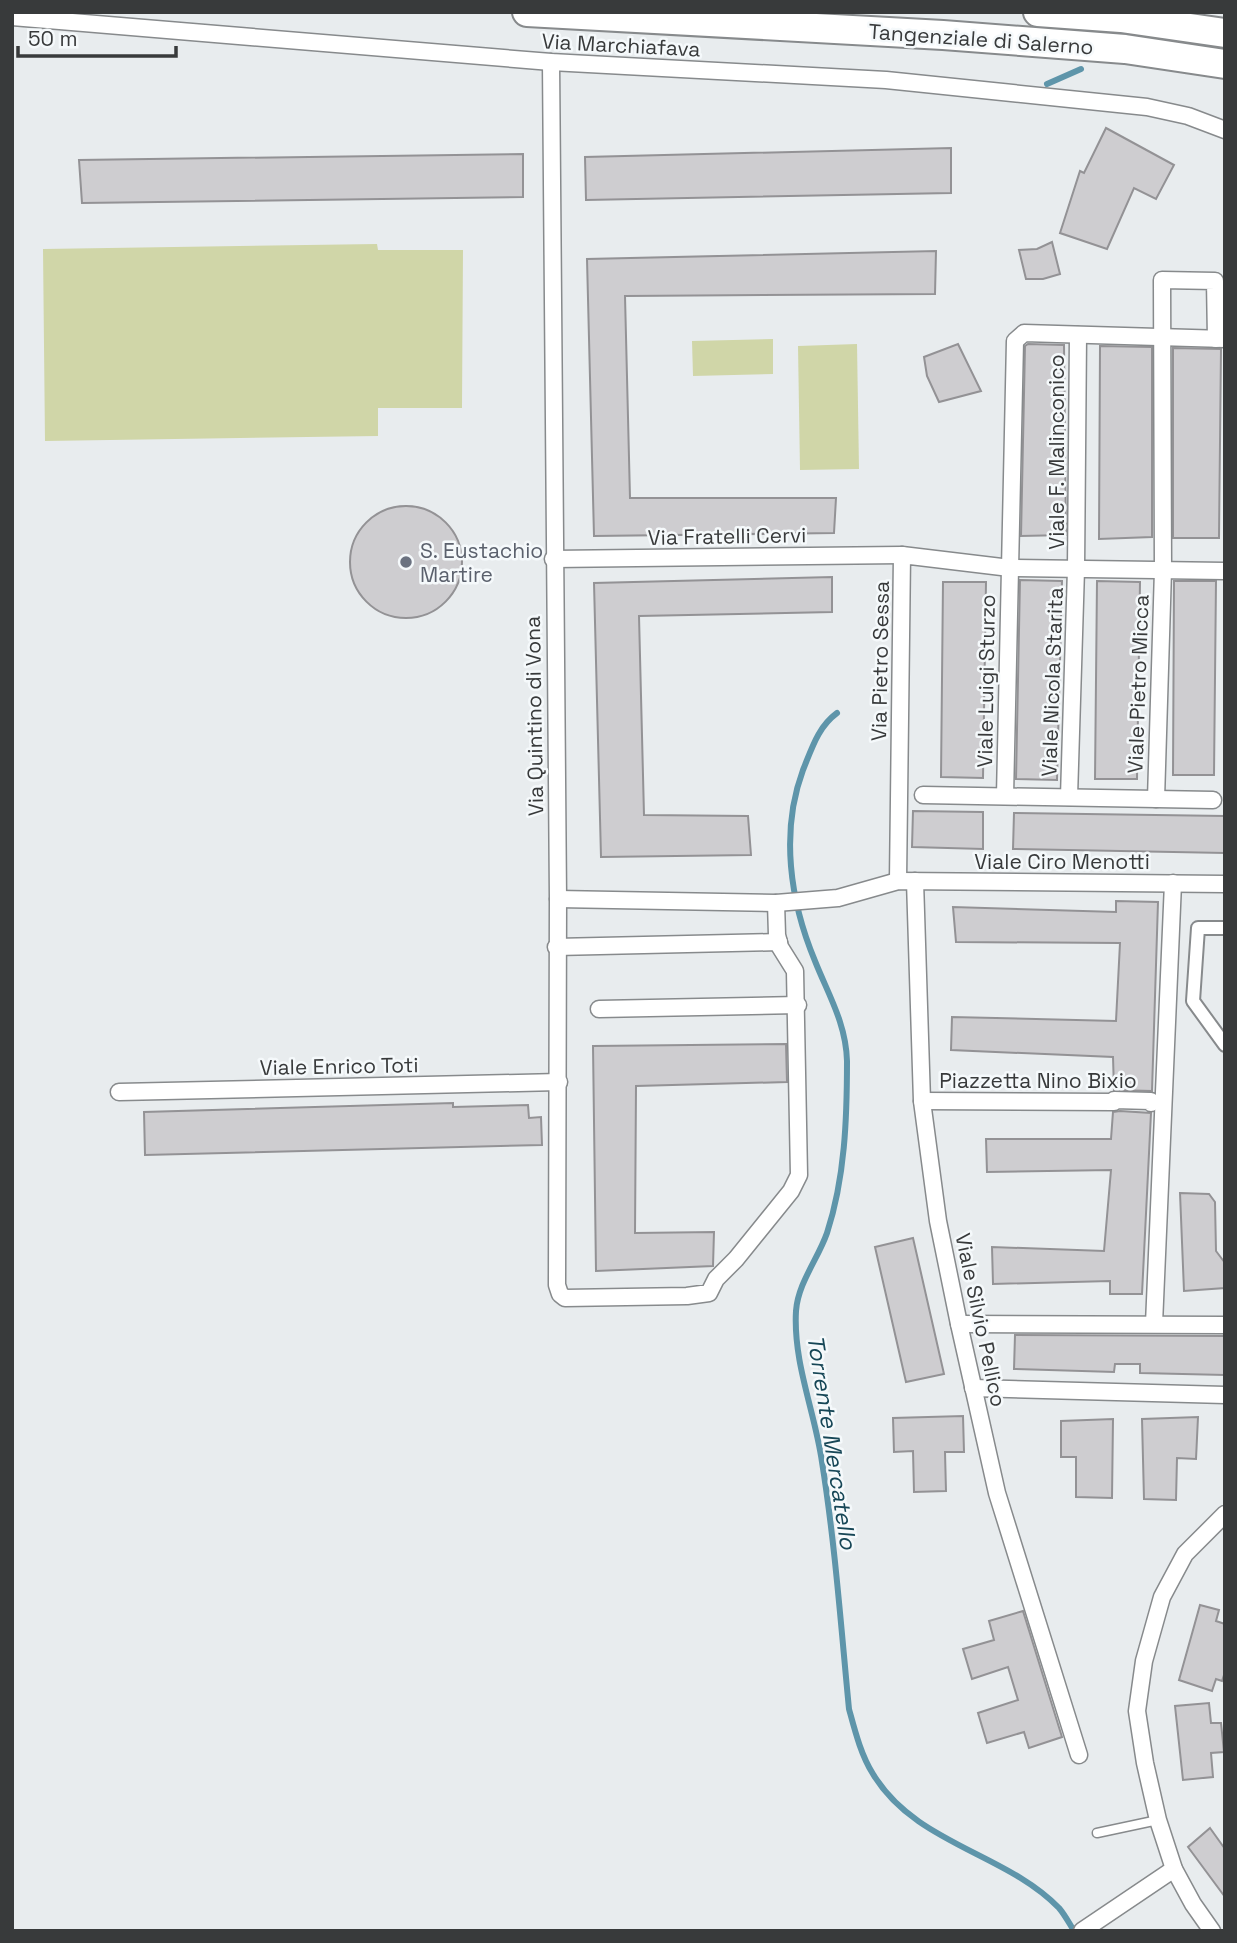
<svg xmlns="http://www.w3.org/2000/svg" width="1237" height="1943" font-family="'Space Grotesk',sans-serif">
<style>
.green{fill:#d0d6a8}
.lines{fill:none;stroke-linecap:round;stroke-linejoin:round}
.stream{stroke:#5e95aa;stroke-width:6}
.building{fill:#cecdd0;stroke:#939295;stroke-width:2}
.service-casing{stroke:#878a8c;stroke-width:11}
.pedestrian-casing{stroke:#878a8c;stroke-width:16}
.minor-casing{stroke:#878a8c;stroke-width:19}
.trunk-casing{stroke:#878a8c;stroke-width:32}
.service{stroke:#fff;stroke-width:8}
.pedestrian{stroke:#fff;stroke-width:12}
.minor{stroke:#fff;stroke-width:16}
.trunk{stroke:#fff;stroke-width:28}
.worship-dot{fill:#6b7280;stroke:#f5f9fb;stroke-width:2.5}
.labels{text-anchor:middle;dominant-baseline:central;stroke-width:5;stroke-linejoin:round;paint-order:stroke}
.street-label{font-size:21px;fill:#383a3b;stroke:#f5f9fb}
.worship-label{font-size:21px;fill:#5b616d;stroke:#f5f9fb;text-anchor:start}
.water-label{font-size:23px;font-style:italic;fill:#164656;stroke:#f5f9fb}
</style>
<rect width="100%" height="100%" fill="#e8ecee"/>
<g class="green">
<path d="M 377,244 L 378,250 L 463,250 L 462,408 L 378,408 L 378,436 L 45,441 L 43,249 Z"/>
<path d="M 773,339 L 773,374 L 693,376 L 692,341 Z"/>
<path d="M 857,344 L 859,469 L 800,470 L 798,346 Z"/>
</g>
<g class="lines">
<g class="stream">
<path d="M 1047,84 L 1081,69"/>
<path d="M 837,713 C 818,727 812,748 803,770 C 780,832 790,901 815,961 C 828,994 846,1023 847,1061 C 847,1118 845,1178 827,1233 C 818,1259 798,1283 796,1311 C 793,1363 815,1412 822,1462 C 835,1543 841,1627 849,1709 C 855,1731 861,1755 873,1774 C 915,1844 1006,1853 1059,1908 C 1065,1915 1069,1923 1074,1931"/>
</g>
</g>
<g class="building">
<path d="M 1106,128 L 1174,165 L 1156,199 L 1134,188 L 1107,249 L 1060,233 L 1080,171 L 1084,173 Z"/>
<path d="M 951,148 L 951,193 L 586,200 L 585,157 Z"/>
<path d="M 523,154 L 523,197 L 82,203 L 79,160 Z"/>
<path d="M 1052,242 L 1060,274 L 1043,279 L 1026,279 L 1019,250 L 1037,249 Z"/>
<path d="M 936,251 L 935,294 L 625,296 L 630,498 L 836,498 L 834,533 L 594,536 L 587,259 Z"/>
<path d="M 958,344 L 981,391 L 939,402 L 927,376 L 924,357 Z"/>
<path d="M 1028,344 L 1064,345 L 1066,535 L 1021,536 L 1025,346 Z"/>
<path d="M 1100,346 L 1152,347 L 1152,537 L 1099,539 Z"/>
<path d="M 1173,348 L 1221,349 L 1219,538 L 1173,538 Z"/>
<circle cx="406" cy="562" r="56"/>
<path d="M 832,577 L 832,612 L 639,616 L 644,815 L 748,816 L 751,855 L 601,857 L 594,583 Z"/>
<path d="M 1020,580 L 1062,581 L 1057,780 L 1016,779 Z"/>
<path d="M 1097,581 L 1140,582 L 1137,779 L 1095,779 Z"/>
<path d="M 1174,581 L 1216,581 L 1214,775 L 1173,775 Z"/>
<path d="M 943,582 L 986,582 L 983,778 L 941,777 Z"/>
<path d="M 913,811 L 983,812 L 983,849 L 912,847 Z"/>
<path d="M 1014,813 L 1225,816 L 1225,853 L 1013,849 Z"/>
<path d="M 1116,901 L 1158,902 L 1152,1091 L 1114,1090 L 1113,1057 L 951,1050 L 952,1017 L 1116,1021 L 1120,943 L 956,942 L 953,907 L 1116,912 Z"/>
<path d="M 786,1044 L 787,1082 L 636,1086 L 635,1233 L 714,1232 L 713,1266 L 596,1271 L 593,1046 Z"/>
<path d="M 453,1103 L 453,1107 L 528,1105 L 529,1118 L 541,1117 L 542,1145 L 145,1155 L 144,1112 Z"/>
<path d="M 1120,1111 L 1151,1113 L 1142,1294 L 1110,1294 L 1110,1281 L 993,1284 L 992,1247 L 1104,1251 L 1111,1170 L 987,1172 L 986,1139 L 1111,1139 L 1113,1112 Z"/>
<path d="M 1180,1193 L 1209,1194 L 1215,1202 L 1216,1251 L 1225,1263 L 1225,1288 L 1184,1291 Z"/>
<path d="M 913,1238 L 944,1374 L 906,1382 L 875,1247 Z"/>
<path d="M 1015,1335 L 1225,1336 L 1225,1375 L 1140,1373 L 1140,1364 L 1115,1364 L 1114,1372 L 1014,1369 Z"/>
<path d="M 963,1416 L 964,1452 L 945,1452 L 946,1491 L 914,1492 L 913,1451 L 894,1452 L 893,1418 Z"/>
<path d="M 1198,1417 L 1196,1459 L 1177,1458 L 1176,1500 L 1144,1499 L 1142,1419 Z"/>
<path d="M 1113,1419 L 1112,1498 L 1076,1497 L 1076,1457 L 1061,1457 L 1061,1421 Z"/>
<path d="M 1200,1605 L 1219,1610 L 1216,1621 L 1225,1624 L 1225,1672 L 1222,1681 L 1216,1679 L 1212,1691 L 1179,1680 Z"/>
<path d="M 1023,1611 L 1062,1737 L 1029,1748 L 1024,1732 L 987,1743 L 978,1713 L 1018,1700 L 1008,1667 L 972,1679 L 963,1649 L 994,1640 L 989,1621 Z"/>
<path d="M 1209,1703 L 1211,1723 L 1221,1723 L 1224,1752 L 1211,1753 L 1213,1777 L 1183,1780 L 1175,1706 Z"/>
<path d="M 1210,1828 L 1225,1849 L 1225,1897 L 1188,1847 Z"/>
</g>
<g class="lines">
<g class="service-casing">
<path id="service" d="M 1097,1833 L 1158,1820"/>
</g>
<g class="pedestrian-casing">
<path id="pedestrian" d="M 1225,928 L 1198,928 L 1193,1001 L 1225,1045"/>
</g>
<g class="minor-casing">
<g id="minor">
<path d="M 12,17 L 551,62 L 886,80 L 1147,107 L 1188,116 L 1225,130"/>
<path d="M 551,62 L 558,899 L 557,1285 L 560,1294 L 565,1298 L 687,1296 L 709,1293 L 716,1279 L 736,1259 L 791,1191 L 799,1175 L 795,971 L 780,947 L 777,935 L 776,903"/>
<path d="M 553,559 L 902,555"/>
<path d="M 923,795 L 1213,800"/>
<path d="M 1005,796 L 1015,341 L 1024,333 L 1225,339"/>
<path d="M 1069,797 L 1076,569 L 1078,335"/>
<path d="M 1156,799 L 1163,570 L 1162,280 L 1215,281 L 1216,339"/>
<path d="M 898,881 L 902,555 L 1010,568 L 1225,571"/>
<path d="M 915,881 L 922,1101 L 938,1221 L 959,1324 L 997,1493 L 1079,1755"/>
<path d="M 558,899 L 776,903 L 838,898 L 898,881 L 1225,884"/>
<path d="M 556,947 L 779,942"/>
<path d="M 599,1009 L 798,1005"/>
<path d="M 119,1092 L 559,1082"/>
<path d="M 922,1101 L 1114,1102 L 1114,1100 L 1151,1101 L 1151,1103"/>
<path d="M 959,1324 L 1225,1325"/>
<path d="M 1154,1324 L 1173,883"/>
<path d="M 973,1388 L 1225,1395"/>
<path d="M 1082,1931 L 1174,1869"/>
<path d="M 1212,1931 L 1193,1904 L 1174,1869 L 1158,1820 L 1145,1763 L 1137,1711 L 1144,1661 L 1162,1597 L 1185,1554 L 1225,1514"/>
</g>
</g>
<g class="trunk-casing">
<g id="trunk">
<path d="M 527,12 L 943,35 L 1125,49 L 1225,64"/>
<path d="M 1038,12 L 1121,18 L 1225,33"/>
</g>
</g>
<use href="#service" class="service"/>
<use href="#pedestrian" class="pedestrian"/>
<use href="#minor" class="minor"/>
<use href="#trunk" class="trunk"/>
</g>
<circle class="worship-dot" cx="406" cy="562" r="7"/>
<g class="labels">
<g class="street-label">
<text transform="translate(981 39) rotate(4)">Tangenziale di Salerno</text>
<text transform="translate(621 45) rotate(3)">Via Marchiafava</text>
<text transform="translate(1056 452) rotate(-90)">Viale F. Malinconico</text>
<text transform="translate(727 536) rotate(-1)">Via Fratelli Cervi</text>
<text transform="translate(880 661) rotate(-89)">Via Pietro Sessa</text>
<text transform="translate(986 681) rotate(-89)">Viale Luigi Sturzo</text>
<text transform="translate(1052 682) rotate(-88)">Viale Nicola Starita</text>
<text transform="translate(1138 684) rotate(-88)">Viale Pietro Micca</text>
<text transform="translate(534 716) rotate(-91)">Via Quintino di Vona</text>
<text x="1062" y="861">Viale Ciro Menotti</text>
<text transform="translate(339 1066) rotate(-1)">Viale Enrico Toti</text>
<text x="1038" y="1080">Piazzetta Nino Bixio</text>
<text transform="translate(981 1320) rotate(78)">Viale Silvio Pellico</text>
</g>
<g class="worship-label">
<text x="420" y="550">S. Eustachio<tspan x="420" dy="24">Martire</tspan></text>
</g>
<g class="water-label">
<text transform="translate(832 1442) rotate(81)">Torrente Mercatello</text>
</g>
</g>
<rect width="1237" height="1943" fill="none" stroke="#383a3b" stroke-width="28"/>
<path d="M18 46v10h158v-10" fill="none" stroke="#383a3b" stroke-width="3.5"/>
<text x="28" y="46" font-size="21" fill="#383a3b" stroke="#f5f9fb" stroke-width="5" paint-order="stroke">50 m</text>
</svg>
